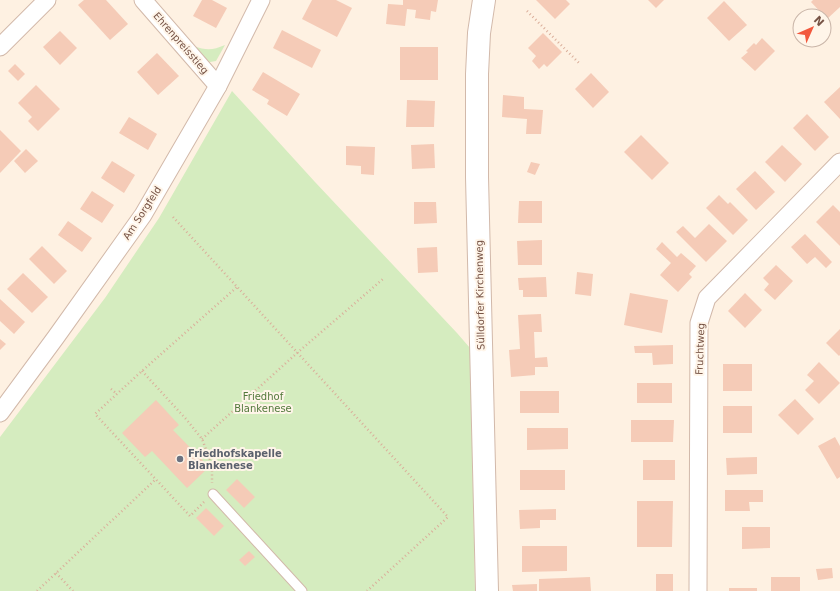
<svg xmlns="http://www.w3.org/2000/svg" width="840" height="591" font-family="'DejaVu Sans',sans-serif">
<style>
.green{fill:#d5ecbf}
.building{fill:#f5cbb7}
.lines{fill:none;stroke-linecap:round;stroke-linejoin:round}
.service-casing{stroke:#d2b9aa;stroke-width:11}
.minor-casing{stroke:#d2b9aa;stroke-width:19}
.tertiary-casing{stroke:#d2b9aa;stroke-width:24}
.path{stroke:#daae9a;stroke-width:2.5;stroke-dasharray:1 3;stroke-linecap:butt}
.service{stroke:#fff;stroke-width:9}
.minor{stroke:#fff;stroke-width:17}
.tertiary{stroke:#fff;stroke-width:22}
.worship-dot{fill:#6b7280;stroke:#fff5e9;stroke-width:1.5}
.labels{text-anchor:middle;dominant-baseline:central;stroke-width:4;stroke-linejoin:round;paint-order:stroke}
.street-label{font-size:10px;fill:#775446;stroke:#fff5e9}
.park-label{font-size:10px;fill:#52783b;stroke:#fff5e9}
.worship-label{font-size:10px;font-weight:bold;fill:#5b616d;stroke:#fff5e9;text-anchor:start}
</style>
<rect width="100%" height="100%" fill="#fef1e2"/>
<g class="green">
<path d="M 225,45 L 216,61 L 210,62 L 205,61 L 194,46 C 207,51 213,50 225,45 Z"/>
<path d="M 232,91 L 315,182 L 457,333 L 470,348 L 475,591 L 0,591 L 0,437 L 105,298 L 159,218 Z"/>
</g>
<g class="building">
<path d="M 84,0 L 106,0 L 128,24 L 110,40 L 78,5 Z"/>
<path d="M 202,0 L 212,0 L 227,8 L 216,28 L 193,16 Z"/>
<path d="M 312,0 L 336,0 L 352,8 L 337,37 L 302,19 Z"/>
<path d="M 403,0 L 438,0 L 436,12 L 431,11 L 430,20 L 415,18 L 416,10 L 407,9 L 405,26 L 386,24 L 388,4 L 403,5 Z"/>
<path d="M 536,0 L 566,0 L 570,4 L 555,19 Z"/>
<path d="M 648,0 L 664,0 L 656,8 Z"/>
<path d="M 813,0 L 840,0 L 840,7 L 827,19 L 811,2 Z"/>
<path d="M 724,1 L 747,25 L 729,41 L 707,18 Z"/>
<path d="M 282,30 L 321,50 L 312,68 L 273,48 Z"/>
<path d="M 60,31 L 77,48 L 60,65 L 43,47 Z"/>
<path d="M 543,33 L 562,52 L 547,67 L 544,64 L 539,69 L 532,61 L 536,56 L 528,48 Z"/>
<path d="M 762,38 L 775,51 L 755,71 L 741,58 L 748,52 L 746,51 L 754,43 L 756,45 Z"/>
<rect x="400" y="47" width="38" height="33"/>
<path d="M 157,53 L 179,76 L 158,95 L 137,72 Z"/>
<path d="M 15,64 L 25,74 L 18,81 L 8,71 Z"/>
<path d="M 263,72 L 300,94 L 287,116 L 267,104 L 269,100 L 252,90 Z"/>
<path d="M 591,73 L 609,92 L 593,108 L 575,89 Z"/>
<path d="M 36,85 L 60,109 L 38,131 L 28,121 L 32,117 L 18,103 Z"/>
<path d="M 840,87 L 840,119 L 824,102 Z"/>
<path d="M 503,95 L 524,97 L 524,109 L 543,110 L 541,134 L 526,134 L 527,119 L 502,117 Z"/>
<path d="M 407,100 L 435,101 L 434,127 L 406,127 Z"/>
<path d="M 807,114 L 829,137 L 815,151 L 793,128 Z"/>
<path d="M 129,117 L 157,134 L 148,150 L 119,133 Z"/>
<path d="M 0,130 L 21,151 L 0,173 Z"/>
<path d="M 641,135 L 669,163 L 652,180 L 624,152 Z"/>
<path d="M 434,144 L 435,168 L 412,169 L 411,145 Z"/>
<path d="M 782,145 L 802,164 L 785,182 L 765,162 Z"/>
<path d="M 346,146 L 375,147 L 374,175 L 361,174 L 361,166 L 346,165 Z"/>
<path d="M 26,149 L 38,161 L 25,173 L 14,161 Z"/>
<path d="M 112,161 L 135,175 L 124,193 L 101,178 Z"/>
<path d="M 531,162 L 540,164 L 535,175 L 527,172 Z"/>
<path d="M 755,171 L 775,192 L 756,210 L 736,189 Z"/>
<path d="M 92,191 L 114,205 L 102,223 L 80,209 Z"/>
<path d="M 719,195 L 728,204 L 730,202 L 748,220 L 733,235 L 706,208 Z"/>
<path d="M 519,201 L 542,201 L 542,223 L 518,223 Z"/>
<path d="M 414,202 L 436,202 L 437,223 L 414,224 Z"/>
<path d="M 833,205 L 840,212 L 840,246 L 816,222 Z"/>
<path d="M 68,221 L 92,238 L 82,252 L 58,235 Z"/>
<path d="M 709,224 L 727,241 L 706,262 L 676,232 L 683,226 L 695,238 Z"/>
<path d="M 805,234 L 832,262 L 826,268 L 815,257 L 807,264 L 791,247 Z"/>
<path d="M 542,240 L 542,265 L 518,265 L 517,241 Z"/>
<path d="M 662,242 L 677,257 L 681,253 L 696,266 L 689,274 L 692,277 L 678,292 L 660,275 L 671,263 L 656,249 Z"/>
<path d="M 42,246 L 67,271 L 54,284 L 29,259 Z"/>
<path d="M 437,247 L 438,272 L 418,273 L 417,248 Z"/>
<path d="M 776,265 L 793,281 L 775,300 L 764,290 L 769,284 L 763,278 Z"/>
<path d="M 577,272 L 593,274 L 591,296 L 575,294 Z"/>
<path d="M 23,273 L 48,297 L 32,313 L 7,289 Z"/>
<path d="M 546,277 L 547,297 L 523,297 L 523,290 L 519,290 L 518,278 Z"/>
<path d="M 630,293 L 668,300 L 662,333 L 624,325 Z"/>
<path d="M 745,293 L 762,310 L 745,328 L 728,311 Z"/>
<path d="M 0,299 L 25,322 L 14,334 L 0,321 Z"/>
<path d="M 541,314 L 542,332 L 534,332 L 535,358 L 547,357 L 548,367 L 535,367 L 535,375 L 511,377 L 509,350 L 520,349 L 518,315 Z"/>
<path d="M 840,329 L 840,355 L 839,356 L 826,343 Z"/>
<path d="M 0,339 L 6,344 L 0,350 Z"/>
<path d="M 673,345 L 673,364 L 653,365 L 652,353 L 635,353 L 634,346 Z"/>
<path d="M 819,362 L 840,383 L 819,404 L 805,390 L 814,381 L 807,375 Z"/>
<rect x="723" y="364" width="29" height="27"/>
<rect x="637" y="383" width="35" height="20"/>
<rect x="520" y="391" width="39" height="22"/>
<path d="M 795,399 L 814,419 L 798,435 L 778,415 Z"/>
<path d="M 156,400 L 179,425 L 173,430 L 209,467 L 187,488 L 152,451 L 145,457 L 122,433 Z"/>
<rect x="723" y="406" width="29" height="27"/>
<path d="M 631,420 L 674,420 L 673,442 L 631,442 Z"/>
<path d="M 527,428 L 568,428 L 568,449 L 527,450 Z"/>
<path d="M 835,437 L 840,446 L 840,477 L 837,479 L 818,446 Z"/>
<path d="M 757,457 L 757,474 L 727,475 L 726,458 Z"/>
<rect x="643" y="460" width="32" height="20"/>
<rect x="520" y="470" width="45" height="20"/>
<path d="M 237,479 L 255,497 L 244,508 L 226,490 Z"/>
<path d="M 725,490 L 763,490 L 763,502 L 749,502 L 750,511 L 725,511 Z"/>
<path d="M 637,501 L 673,501 L 672,547 L 637,547 Z"/>
<path d="M 206,508 L 224,526 L 214,536 L 196,518 Z"/>
<path d="M 556,509 L 556,520 L 540,520 L 540,528 L 520,529 L 519,510 Z"/>
<path d="M 742,527 L 770,527 L 770,548 L 742,549 Z"/>
<path d="M 522,546 L 567,546 L 567,571 L 522,572 Z"/>
<path d="M 249,551 L 255,557 L 245,566 L 239,560 Z"/>
<path d="M 832,568 L 833,578 L 818,580 L 816,569 Z"/>
<rect x="656" y="574" width="17" height="17"/>
<path d="M 590,577 L 591,591 L 539,591 L 539,579 Z"/>
<rect x="771" y="577" width="29" height="14"/>
<path d="M 537,584 L 537,591 L 513,591 L 512,585 Z"/>
<rect x="729" y="588" width="28" height="3"/>
</g>
<g class="lines">
<g class="service-casing">
<path id="service" d="M 213,494 L 302,591"/>
</g>
<g class="minor-casing">
<g id="minor">
<path d="M 143,0 L 218,86"/>
<path d="M 0,47 L 47,0"/>
<path d="M 0,413 L 56,337 L 143,215 L 218,86 L 261,0"/>
<path d="M 698,591 L 699,323 L 707,298 L 840,162"/>
</g>
</g>
<g class="tertiary-casing">
<path id="tertiary" d="M 484,0 L 479,33 L 477,74 L 477,177 L 487,591"/>
</g>
<g class="path">
<path d="M 527,11 L 580,64"/>
<path d="M 173,217 L 448,517 L 367,591"/>
<path d="M 142,371 L 186,419 L 202,439 L 212,465 L 212,483"/>
<path d="M 111,389 L 117,394"/>
<path d="M 202,439 L 297,353 L 383,279"/>
<path d="M 204,502 L 190,516 L 95,414 L 142,371 L 237,287"/>
<path d="M 56,573 L 73,591"/>
<path d="M 37,591 L 156,479"/>
</g>
<use href="#service" class="service"/>
<use href="#minor" class="minor"/>
<use href="#tertiary" class="tertiary"/>
</g>
<circle class="worship-dot" cx="180" cy="459" r="4"/>
<g class="labels">
<g class="street-label">
<text transform="translate(181 43) rotate(49)">Ehrenpreisstieg</text>
<text transform="translate(142 213) rotate(-57)">Am Sorgfeld</text>
<text transform="translate(480 295) rotate(-91)">Sülldorfer Kirchenweg</text>
<text transform="translate(700 349) rotate(-88)">Fruchtweg</text>
</g>
<g class="park-label">
<text x="263" y="396">Friedhof<tspan x="263" dy="12">Blankenese</tspan></text>
</g>
<g class="worship-label">
<text x="188" y="453">Friedhofskapelle<tspan x="188" dy="12">Blankenese</tspan></text>
</g>
</g>
<g transform="translate(812 28) rotate(45)"><circle r="19" fill="#fff5e9" stroke="#c9b5a8"/>
<path d="M0-3L7 15L0 10L-7 15Z" fill="#f2583d"/>
<text y="-6" font-size="11" font-weight="bold" text-anchor="middle" fill="#775446">N</text>
</g>
</svg>
